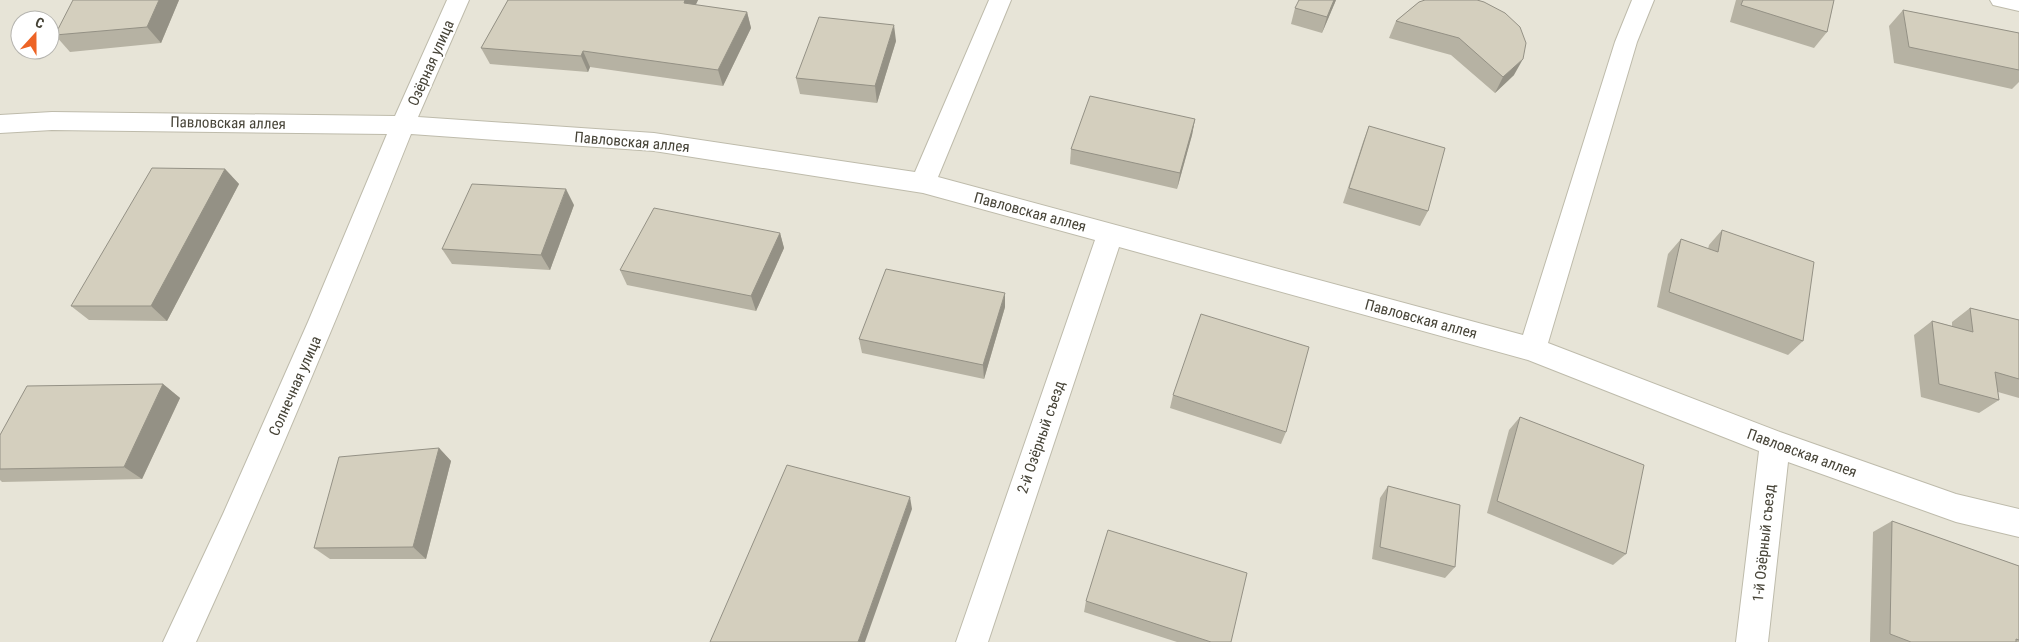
<svg xmlns="http://www.w3.org/2000/svg" width="2019" height="642" font-family="'Roboto Condensed',sans-serif">
<style>
.residential{fill:#e7e4d7;fill-rule:evenodd}
.lines{fill:none;stroke-linecap:round;stroke-linejoin:round}
.minor-casing{stroke:#bebbab;stroke-width:2}
.minor{fill:#fff;fill-rule:evenodd}
.wall{fill:#b6b2a3}
.shaded-wall{fill:#949185}
.building{fill:#d4cfbe;stroke:#949185}
.labels{text-anchor:middle;dominant-baseline:central;stroke-width:4;stroke-linejoin:round;paint-order:stroke}
.street-label{font-size:15px;fill:#464337;stroke:#fff}
</style>
<rect width="100%" height="100%" fill="#f3f1e8"/>
<path class="residential" d="M 0,0 L 2019,0 L 2019,642 L 0,642 ZM 20,20 L 50,20 L 50,50 L 20,50 Z"/>
<g class="lines">
<g class="minor-casing">
<g id="minor">
<path d="M 447,0 L 469,0 L 418,117 L 654,133 L 915,172 L 989,0 L 1011,0 L 938,177 L 1523,335 L 1615,42 L 1632,0 L 1654,0 L 1637,42 L 1548,343 L 1780,432 L 1956,494 L 2019,509 L 2019,537 L 1956,522 L 1788,462 L 1768,642 L 1736,642 L 1759,451 L 1528,360 L 1119,247 L 988,642 L 956,642 L 1095,240 L 923,193 L 654,151 L 411,134 C 343,305 272,475 196,642 L 163,642 L 223,514 L 308,322 L 387,134 L 52,130 L 0,133 L 0,115 L 52,112 L 395,116 Z"/>
<path d="M 1990,0 L 2019,0 L 2019,11 L 1993,5 Z"/>
</g>
</g>
<use href="#minor" class="minor"/>
</g>
<g class="wall">
<path d="M 179,0 L 161,43 L 70,52 L 55,35 Z"/>
<path d="M 508,0 L 698,0 L 695,5 L 747,12 L 751,28 L 723,86 L 590,67 L 588,72 L 490,64 L 481,48 Z"/>
<path d="M 1336,0 L 1322,33 L 1291,24 L 1295,8 Z"/>
<path d="M 1736,0 L 1834,0 L 1827,32 L 1814,48 L 1730,22 Z"/>
<path d="M 1419,2 L 1514,75 L 1495,93 L 1451,55 L 1389,38 L 1396,21 Z"/>
<path d="M 1903,10 L 2019,33 L 2019,82 L 2012,89 L 1894,63 L 1889,26 Z"/>
<path d="M 896,41 L 877,103 L 800,94 L 796,78 Z"/>
<path d="M 1195,119 L 1192,135 L 1177,189 L 1070,164 L 1071,149 Z"/>
<path d="M 1369,126 L 1428,211 L 1420,226 L 1343,203 L 1363,142 Z"/>
<path d="M 225,169 L 239,184 L 167,321 L 89,320 L 71,306 Z"/>
<path d="M 574,205 L 550,270 L 452,264 L 442,249 Z"/>
<path d="M 1722,230 L 1803,341 L 1788,355 L 1657,307 L 1668,254 L 1681,239 L 1708,249 L 1709,245 Z"/>
<path d="M 780,233 L 784,248 L 756,311 L 627,285 L 620,270 Z"/>
<path d="M 1005,307 L 984,379 L 862,353 L 859,339 Z"/>
<path d="M 1970,308 L 2019,320 L 2019,398 L 1998,392 L 1999,400 L 1979,413 L 1921,397 L 1914,335 L 1932,321 L 1952,326 L 1952,322 Z"/>
<path d="M 163,384 L 180,398 L 142,479 L 2,482 L 0,480 L 0,435 Z"/>
<path d="M 1173,395 L 1286,432 L 1281,444 L 1170,408 Z"/>
<path d="M 1520,417 L 1626,554 L 1613,565 L 1487,513 L 1509,430 Z"/>
<path d="M 439,448 L 451,461 L 426,559 L 330,559 L 314,548 Z"/>
<path d="M 1388,486 L 1455,567 L 1445,578 L 1372,559 L 1380,498 Z"/>
<path d="M 1892,521 L 2019,566 L 2019,642 L 1870,642 L 1873,532 Z"/>
<path d="M 1086,601 L 1231,642 L 1177,642 L 1084,612 Z"/>
</g>
<g class="shaded-wall">
<path d="M 159,0 L 179,0 L 161,43 L 147,27 Z"/>
<path d="M 685,0 L 698,0 L 689,20 L 684,3 Z"/>
<path d="M 1334,0 L 1336,0 L 1322,33 L 1327,17 Z"/>
<path d="M 747,12 L 751,28 L 723,86 L 718,70 Z"/>
<path d="M 894,25 L 896,41 L 877,103 L 875,86 Z"/>
<path d="M 583,51 L 590,67 L 588,72 L 581,56 Z"/>
<path d="M 1523,59 L 1514,75 L 1495,93 L 1503,77 Z"/>
<path d="M 1195,119 L 1192,135 L 1177,189 L 1180,173 Z"/>
<path d="M 225,169 L 239,184 L 167,321 L 151,306 Z"/>
<path d="M 566,189 L 574,205 L 550,270 L 541,255 Z"/>
<path d="M 780,233 L 784,248 L 756,311 L 751,296 Z"/>
<path d="M 1005,293 L 1005,307 L 984,379 L 983,365 Z"/>
<path d="M 163,384 L 180,398 L 142,479 L 124,467 Z"/>
<path d="M 439,448 L 451,461 L 426,559 L 413,547 Z"/>
<path d="M 910,497 L 912,509 L 865,642 L 858,642 Z"/>
</g>
<g class="building">
<path d="M 73,0 L 159,0 L 147,27 L 55,35 Z"/>
<path d="M 508,0 L 685,0 L 684,3 L 747,12 L 718,70 L 583,51 L 581,56 L 481,48 Z"/>
<path d="M 1299,0 L 1334,0 L 1327,17 L 1295,8 Z"/>
<path d="M 1425,0 L 1477,0 L 1484,2 L 1505,13 L 1520,27 L 1526,43 L 1523,59 L 1503,77 L 1459,38 L 1396,21 L 1419,2 Z"/>
<path d="M 1743,0 L 1834,0 L 1827,32 L 1741,5 Z"/>
<path d="M 1903,10 L 2019,33 L 2019,70 L 1909,47 Z"/>
<path d="M 819,17 L 894,25 L 875,86 L 796,78 Z"/>
<path d="M 1090,96 L 1195,119 L 1180,173 L 1071,149 Z"/>
<path d="M 1369,126 L 1445,148 L 1428,211 L 1349,188 Z"/>
<path d="M 152,168 L 225,169 L 151,306 L 71,306 Z"/>
<path d="M 472,184 L 566,189 L 541,255 L 442,249 Z"/>
<path d="M 654,208 L 780,233 L 751,296 L 620,270 Z"/>
<path d="M 1722,230 L 1814,262 L 1803,341 L 1669,292 L 1681,239 L 1718,252 Z"/>
<path d="M 886,269 L 1005,293 L 983,365 L 859,339 Z"/>
<path d="M 1970,308 L 2019,320 L 2019,379 L 1995,372 L 1999,400 L 1939,384 L 1932,321 L 1973,332 Z"/>
<path d="M 1201,314 L 1309,347 L 1286,432 L 1173,395 Z"/>
<path d="M 163,384 L 124,467 L 0,469 L 0,435 L 27,386 Z"/>
<path d="M 1520,417 L 1644,465 L 1626,554 L 1497,501 Z"/>
<path d="M 439,448 L 413,547 L 314,548 L 339,457 Z"/>
<path d="M 787,465 L 910,497 L 858,642 L 710,642 Z"/>
<path d="M 1388,486 L 1460,505 L 1455,567 L 1380,547 Z"/>
<path d="M 1892,521 L 2019,566 L 2019,640 L 2016,639 L 2016,642 L 1911,642 L 1890,634 Z"/>
<path d="M 1108,530 L 1247,573 L 1231,642 L 1211,642 L 1086,601 Z"/>
</g>
<g class="labels">
<g class="street-label">
<text transform="translate(431 63) rotate(-66)">Озёрная улица</text>
<text transform="translate(228 123) rotate(1)">Павловская аллея</text>
<text transform="translate(632 142) rotate(5)">Павловская аллея</text>
<text transform="translate(1030 212) rotate(15)">Павловская аллея</text>
<text transform="translate(1421 319) rotate(15)">Павловская аллея</text>
<text transform="translate(295 386) rotate(-66)">Солнечная улица</text>
<text transform="translate(1041 437) rotate(-71)">2-й Озёрный съезд</text>
<text transform="translate(1802 453) rotate(20)">Павловская аллея</text>
<text transform="translate(1764 543) rotate(-84)">1-й Озёрный съезд</text>
</g>
</g>
<g transform="translate(35 35) rotate(21)"><circle r="24" fill="#ffffff" stroke="#b5b4af"/>
<path d="M0-4L9 19L0 12L-9 19Z" fill="#ed6325"/>
<text y="-8" font-size="14" font-weight="bold" text-anchor="middle" fill="#464337">С</text>
</g>
</svg>
